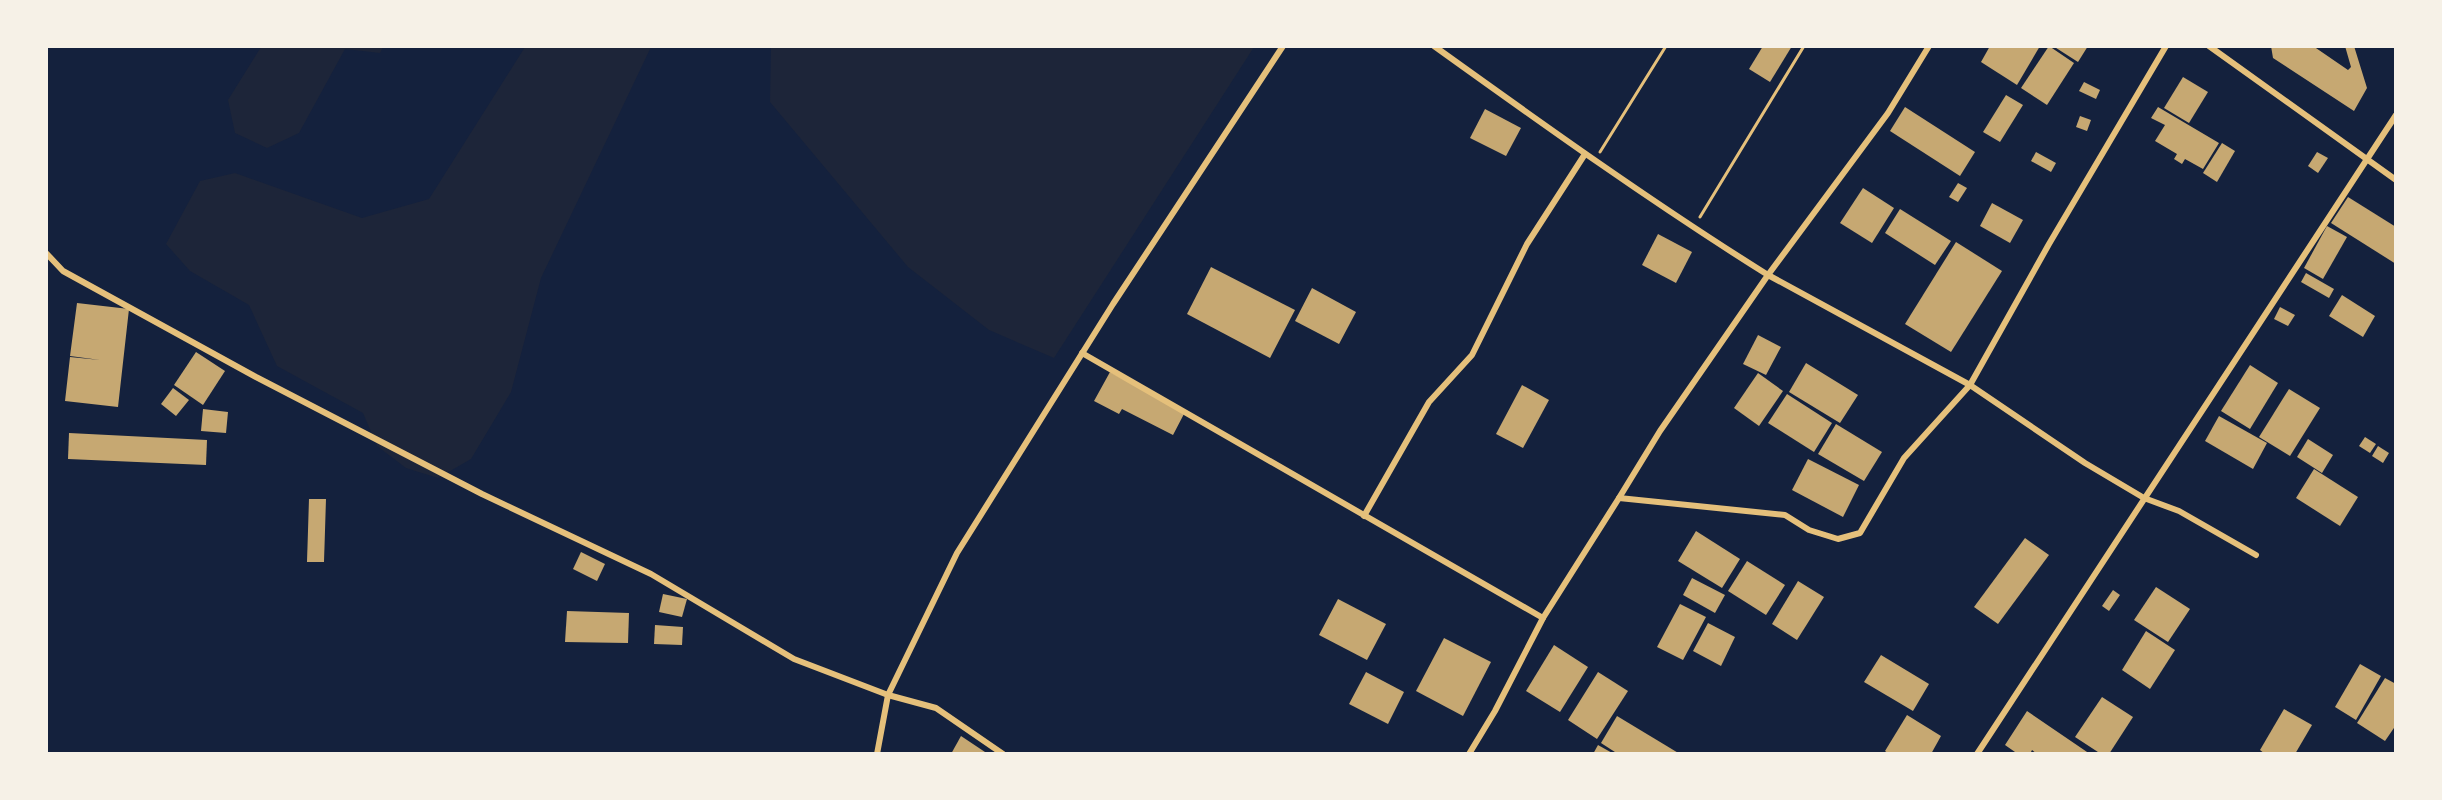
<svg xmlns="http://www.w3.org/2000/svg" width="2442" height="800" font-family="'DM Sans',sans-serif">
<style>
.green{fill:#1d2539}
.building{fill:#c6a872}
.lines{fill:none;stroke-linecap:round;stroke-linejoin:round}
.path{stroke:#e5c07b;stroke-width:3}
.minor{stroke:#e5c07b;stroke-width:6}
</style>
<rect width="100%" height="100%" fill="#14213d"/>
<g class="green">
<path d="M 261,47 L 261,46 L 383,47 L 380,53 L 345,49 L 299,133 L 267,148 L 235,133 L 228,100 Z"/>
<path d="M 525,47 L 651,47 L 541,278 L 511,392 L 471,459 L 438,478 L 406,468 L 377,446 L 363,413 L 277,366 L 249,305 L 190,271 L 166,244 L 200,181 L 235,173 L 362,218 L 429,199 Z"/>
<path d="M 771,47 L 771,46 L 1254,47 L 1054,358 L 989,330 L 908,267 L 770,102 Z"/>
</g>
<g class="building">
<path d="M 1763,46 L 1792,46 L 1770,82 L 1749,69 Z"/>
<path d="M 1990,46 L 2040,46 L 2017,85 L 1981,62 Z"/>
<path d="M 2049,46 L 2074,63 L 2047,105 L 2021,88 Z"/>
<path d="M 2053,46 L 2088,46 L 2078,62 Z"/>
<path d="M 2271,46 L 2313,46 L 2348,70 L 2351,67 L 2345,46 L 2354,46 L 2367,88 L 2354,111 L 2273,58 Z"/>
<path d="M 2183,77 L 2208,92 L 2189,123 L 2164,108 Z"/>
<path d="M 2084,82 L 2100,90 L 2096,99 L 2079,91 Z"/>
<path d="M 2006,95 L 2023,105 L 2000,142 L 1983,132 Z"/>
<path d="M 1905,107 L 1975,152 L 1960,176 L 1890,131 Z"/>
<path d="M 2158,107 L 2219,143 L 2203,169 L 2185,159 L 2182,164 L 2174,159 L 2177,154 L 2155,141 L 2165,125 L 2151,118 Z"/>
<path d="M 1485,109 L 1521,128 L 1506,156 L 1470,138 Z"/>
<path d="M 2080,116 L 2091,120 L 2087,131 L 2076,127 Z"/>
<path d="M 2222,143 L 2235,151 L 2217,182 L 2203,173 Z"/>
<path d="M 2036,152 L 2056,163 L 2051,172 L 2031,161 Z"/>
<path d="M 2317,152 L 2328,158 L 2318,173 L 2308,166 Z"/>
<path d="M 1958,183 L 1967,188 L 1958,202 L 1949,197 Z"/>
<path d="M 1863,188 L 1894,208 L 1872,243 L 1840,223 Z"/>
<path d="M 2348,197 L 2396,227 L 2396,264 L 2331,223 Z"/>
<path d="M 1992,203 L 2023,220 L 2010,243 L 1980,226 Z"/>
<path d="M 1900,209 L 1951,241 L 1935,265 L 1885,233 Z"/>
<path d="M 2327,226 L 2347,237 L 2323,279 L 2304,268 Z"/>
<path d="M 1658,234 L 1692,252 L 1676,283 L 1642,265 Z"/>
<path d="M 1956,242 L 2002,271 L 1951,352 L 1905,324 Z"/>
<path d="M 1211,267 L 1295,310 L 1270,358 L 1187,314 Z"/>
<path d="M 2306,273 L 2334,289 L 2329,298 L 2301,282 Z"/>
<path d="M 1312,288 L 1356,312 L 1339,344 L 1295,321 Z"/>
<path d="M 2342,295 L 2375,316 L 2363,337 L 2329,316 Z"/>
<path d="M 77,303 L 129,309 L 118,407 L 65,401 L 70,357 L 100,360 L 70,356 Z"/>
<path d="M 2280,307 L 2295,315 L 2288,326 L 2274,319 Z"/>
<path d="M 1758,335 L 1781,347 L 1766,375 L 1743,364 Z"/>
<path d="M 196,352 L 225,371 L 203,405 L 174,385 Z"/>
<path d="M 1806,363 L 1858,395 L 1840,423 L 1789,392 Z"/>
<path d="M 2250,365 L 2278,383 L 2250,429 L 2221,411 Z"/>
<path d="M 1110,372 L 1185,412 L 1173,435 L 1122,409 L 1119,414 L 1094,401 Z"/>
<path d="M 1758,373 L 1783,391 L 1759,426 L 1734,408 Z"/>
<path d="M 1522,385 L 1549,400 L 1523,448 L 1496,434 Z"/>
<path d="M 173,388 L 189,400 L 176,416 L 161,404 Z"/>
<path d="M 2289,389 L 2320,408 L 2290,456 L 2259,437 Z"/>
<path d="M 1787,394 L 1832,423 L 1814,452 L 1768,423 Z"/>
<path d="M 203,409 L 228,412 L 226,433 L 201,431 Z"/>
<path d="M 2219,416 L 2267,443 L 2253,469 L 2205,441 Z"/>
<path d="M 1836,424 L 1882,452 L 1864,481 L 1818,454 Z"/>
<path d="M 69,433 L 207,440 L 206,465 L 68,459 Z"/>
<path d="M 2365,437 L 2376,444 L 2370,453 L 2359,446 Z"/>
<path d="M 2308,439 L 2333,455 L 2322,473 L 2297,457 Z"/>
<path d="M 2378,446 L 2389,453 L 2383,463 L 2372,456 Z"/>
<path d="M 1808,459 L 1859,485 L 1843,517 L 1792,490 Z"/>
<path d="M 2314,469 L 2358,497 L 2340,526 L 2296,498 Z"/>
<path d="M 309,499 L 326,499 L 324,562 L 307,562 Z"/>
<path d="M 1696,531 L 1740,559 L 1722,588 L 1678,561 Z"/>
<path d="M 2025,538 L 2049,555 L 1998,624 L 1974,607 Z"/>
<path d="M 581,552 L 605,564 L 597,581 L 573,569 Z"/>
<path d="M 1747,561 L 1785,585 L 1766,615 L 1728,591 Z"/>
<path d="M 1692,578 L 1725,595 L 1715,613 L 1683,595 Z"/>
<path d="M 1798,581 L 1824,597 L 1797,640 L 1772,624 Z"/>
<path d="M 2156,587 L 2190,609 L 2168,642 L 2134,620 Z"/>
<path d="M 2113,590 L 2120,595 L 2109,611 L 2102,606 Z"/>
<path d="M 663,594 L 687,599 L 682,617 L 659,612 Z"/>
<path d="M 1338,599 L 1386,624 L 1367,660 L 1319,635 Z"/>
<path d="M 1680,604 L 1706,617 L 1683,660 L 1657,647 Z"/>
<path d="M 567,611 L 629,613 L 628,643 L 565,642 Z"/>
<path d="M 1708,623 L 1735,637 L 1721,666 L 1693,651 Z"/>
<path d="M 655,625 L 683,627 L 682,645 L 654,644 Z"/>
<path d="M 2146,631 L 2175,650 L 2150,689 L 2122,670 Z"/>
<path d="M 1444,638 L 1491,662 L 1463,716 L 1416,691 Z"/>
<path d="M 1554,645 L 1588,667 L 1560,712 L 1526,691 Z"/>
<path d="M 1881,655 L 1929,684 L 1913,711 L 1864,682 Z"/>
<path d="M 2360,664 L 2381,676 L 2356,720 L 2335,707 Z"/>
<path d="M 1366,672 L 1404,692 L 1388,724 L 1349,704 Z"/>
<path d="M 1598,672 L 1628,691 L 1597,739 L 1568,720 Z"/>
<path d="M 2385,678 L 2396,684 L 2396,725 L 2385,741 L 2357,723 Z"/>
<path d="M 2102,697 L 2133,717 L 2109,754 L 2101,754 L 2075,737 Z"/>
<path d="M 2284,709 L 2312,725 L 2295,754 L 2265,754 L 2260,750 Z"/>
<path d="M 2027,711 L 2090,754 L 2037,754 L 2032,750 L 2030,754 L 2014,754 L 2015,752 L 2005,745 Z"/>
<path d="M 1907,715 L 1941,736 L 1931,754 L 1889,754 L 1885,751 Z"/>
<path d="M 1617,716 L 1680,754 L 1618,754 L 1601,743 Z"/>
<path d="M 961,736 L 988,754 L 951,754 Z"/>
<path d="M 1598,745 L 1614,754 L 1593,754 Z"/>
</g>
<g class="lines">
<g class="path">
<path d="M 1600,152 L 1666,46"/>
<path d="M 1700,217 L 1804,46"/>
</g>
<g class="minor">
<path d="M 1434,46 C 1544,125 1653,203 1768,275 L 1660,431 L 1619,498"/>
<path d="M 1929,46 L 1888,113 L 1768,275 L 1970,385 L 2085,463 L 2144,498 L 2179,511 L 2256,555"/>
<path d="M 2209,46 L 2396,180"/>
<path d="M 46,253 L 63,271 L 256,377 L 482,494 L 651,574 L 794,659 L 888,695 L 936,708 L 1003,754"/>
<path d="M 1082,353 L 1543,618"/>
<path d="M 1364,516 L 1429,402 L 1472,355 L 1527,244 L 1585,154"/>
<path d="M 877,754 L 888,695 L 957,553 L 1113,304 L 1283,46"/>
<path d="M 1469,754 L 1495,711 L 1543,618 L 1619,498 L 1785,515 L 1809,530 L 1838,539 L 1860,533 L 1904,458 L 1970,385 L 2049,244 L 2166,46"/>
<path d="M 1977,754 L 2396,115"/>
</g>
</g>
<rect width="2442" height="800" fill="none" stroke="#f6f1e7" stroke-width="96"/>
</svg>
